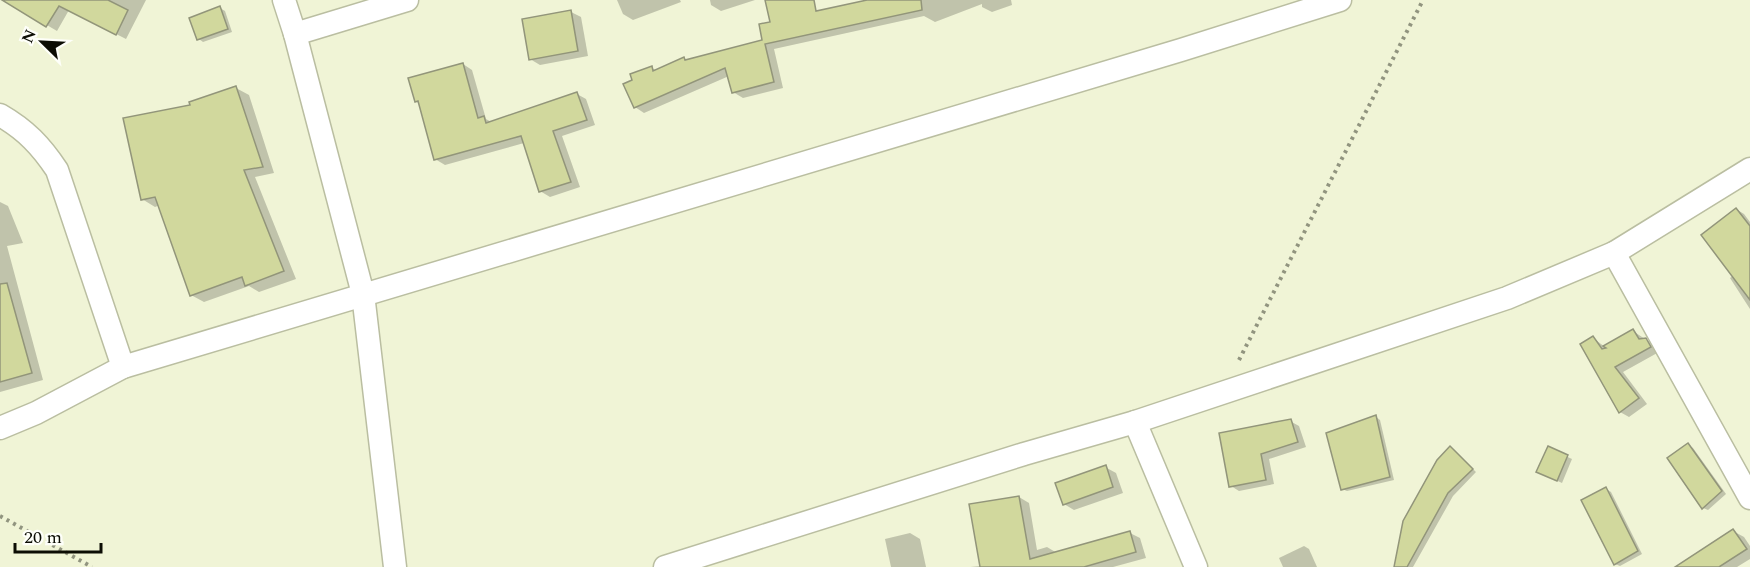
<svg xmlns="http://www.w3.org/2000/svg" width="1750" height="567" font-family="Spectral,serif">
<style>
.shadow{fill:#0003}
.building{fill:#d1d89d;stroke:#92957a;stroke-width:1.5}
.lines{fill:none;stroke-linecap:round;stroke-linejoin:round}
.minor-casing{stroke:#babea1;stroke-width:25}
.path{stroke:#91947f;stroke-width:4;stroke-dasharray:3 4.5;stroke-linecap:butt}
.minor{stroke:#fff;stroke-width:22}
</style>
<rect width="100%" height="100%" fill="#f0f4d6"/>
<g class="shadow">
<path d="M 9,0 L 146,0 L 126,39 L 69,10 L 57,31 L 8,2 Z"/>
<path d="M 617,0 L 680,0 L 681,2 L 633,20 L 623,14 Z"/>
<path d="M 710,0 L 755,0 L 721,11 L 711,5 Z"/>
<path d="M 884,0 L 1011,0 L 1012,5 L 992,12 L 982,7 L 982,4 L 935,22 L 924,16 L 774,49 L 783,88 L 743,98 L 733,92 L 729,76 L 644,113 L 635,107 L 634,81 L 652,68 L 657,71 L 684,59 L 687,61 L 764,41 L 808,15 Z"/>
<path d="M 220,8 L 225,11 L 232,32 L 203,42 L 199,39 Z"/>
<path d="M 571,12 L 581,17 L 588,56 L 540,65 L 530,59 Z"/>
<path d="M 463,64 L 472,70 L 486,119 L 493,123 L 577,94 L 586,99 L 595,125 L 562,136 L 580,187 L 550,197 L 540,191 L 524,143 L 445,165 L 435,159 L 420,104 L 416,101 Z"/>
<path d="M 236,88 L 249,95 L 274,173 L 255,177 L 296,279 L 259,292 L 249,286 L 204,302 L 191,295 L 160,205 L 155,207 L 142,199 L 192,107 Z"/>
<path d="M 0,202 L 8,206 L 23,243 L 7,246 L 43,380 L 0,392 Z"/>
<path d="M 1736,209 L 1744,214 L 1750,222 L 1750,309 L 1730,278 L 1733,276 Z"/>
<path d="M 1633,331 L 1654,345 L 1659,352 L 1623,372 L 1647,404 L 1629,417 L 1620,412 L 1593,338 L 1605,347 Z"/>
<path d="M 1376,417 L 1380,420 L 1394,480 L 1347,491 L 1342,489 Z"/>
<path d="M 1290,421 L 1299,426 L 1306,447 L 1269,459 L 1274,484 L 1239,491 L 1231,486 Z"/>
<path d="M 1688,445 L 1693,448 L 1726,494 L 1708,510 L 1703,508 Z"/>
<path d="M 1451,448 L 1476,472 L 1453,496 L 1413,567 L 1396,567 Z"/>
<path d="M 1548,448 L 1572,459 L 1562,483 L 1543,474 Z"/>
<path d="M 1105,467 L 1116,473 L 1123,493 L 1074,510 L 1064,504 Z"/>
<path d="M 1606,489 L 1611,492 L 1642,554 L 1620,566 L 1615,564 Z"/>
<path d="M 1019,497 L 1029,503 L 1037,550 L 1047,547 L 1057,553 L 1130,533 L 1140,538 L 1146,558 L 1113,567 L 970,567 L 981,566 Z"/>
<path d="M 1733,531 L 1744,537 L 1750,546 L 1750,559 L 1737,567 L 1706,567 Z"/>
<path d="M 910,533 L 920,539 L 926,567 L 891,567 L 885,539 Z"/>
<path d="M 1304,546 L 1309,549 L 1317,567 L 1283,567 L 1279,558 Z"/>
</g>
<g class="building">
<path d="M 2,0 L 108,0 L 128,10 L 116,35 L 59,6 L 46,27 Z"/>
<path d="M 765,0 L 814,0 L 816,11 L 867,0 L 921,0 L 922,10 L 765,44 L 774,82 L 732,93 L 725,68 L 634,108 L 623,84 L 632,80 L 630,74 L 652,66 L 653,71 L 684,57 L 685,60 L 762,40 L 759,24 L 770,22 Z"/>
<path d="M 220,6 L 228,29 L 197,40 L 189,18 Z"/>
<path d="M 571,10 L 578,51 L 529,60 L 522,19 Z"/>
<path d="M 463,63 L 478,118 L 484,116 L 486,123 L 577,92 L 587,120 L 553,131 L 571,182 L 539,192 L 521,136 L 434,160 L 418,101 L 415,102 L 408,78 Z"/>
<path d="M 236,86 L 263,167 L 244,170 L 284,271 L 245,286 L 242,277 L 190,296 L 155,197 L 141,200 L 123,118 L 190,105 L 189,102 Z"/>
<path d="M 1736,208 L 1750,226 L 1750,300 L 1701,235 Z"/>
<path d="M 7,283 L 32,373 L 0,382 L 0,284 Z"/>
<path d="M 1633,329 L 1639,339 L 1646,338 L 1651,347 L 1615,367 L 1639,398 L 1619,413 L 1580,344 L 1593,336 L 1602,349 L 1606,348 L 1603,346 Z"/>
<path d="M 1376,415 L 1390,477 L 1341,490 L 1326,433 Z"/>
<path d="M 1291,419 L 1298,442 L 1261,454 L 1266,480 L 1229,487 L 1219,433 Z"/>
<path d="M 1688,443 L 1722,491 L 1702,509 L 1667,458 Z"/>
<path d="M 1450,446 L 1473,469 L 1448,493 L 1407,567 L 1394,567 L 1403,521 L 1437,460 Z"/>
<path d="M 1548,446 L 1568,455 L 1557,481 L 1536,472 Z"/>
<path d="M 1106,465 L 1113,487 L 1063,505 L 1055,483 Z"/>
<path d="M 1606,487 L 1638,551 L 1614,565 L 1581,500 Z"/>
<path d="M 1019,496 L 1030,559 L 1130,531 L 1136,552 L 1084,567 L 980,567 L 969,504 Z"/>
<path d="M 1733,529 L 1747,549 L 1719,567 L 1675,567 Z"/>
</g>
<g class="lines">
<g class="minor-casing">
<g id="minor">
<path d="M 284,0 L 295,34 L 363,294 L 395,567"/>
<path d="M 295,34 L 407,0"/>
<path d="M 0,115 C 26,130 41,146 57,170 L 123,367"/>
<path d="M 1614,253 L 1750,498"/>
<path d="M 1135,422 L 1196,567"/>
<path d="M 0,428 L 36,413 L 123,367 L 1181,50 L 1340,0"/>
<path d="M 665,567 L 1024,454 L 1135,422 L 1507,298 L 1614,253 L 1750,169"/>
</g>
</g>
<g class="path">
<path d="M 1239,360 L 1423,0"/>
<path d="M 0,516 L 92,567"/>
</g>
<use href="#minor" class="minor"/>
</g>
<g transform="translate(42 42) rotate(294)" stroke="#fefff9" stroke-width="4.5" paint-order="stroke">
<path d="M0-4.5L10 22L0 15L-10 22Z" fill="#0c0d04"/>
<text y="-9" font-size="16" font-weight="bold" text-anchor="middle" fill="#0c0d04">N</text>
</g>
<path d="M15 543v9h86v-9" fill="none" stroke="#0c0d04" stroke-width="3"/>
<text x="24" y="543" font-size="18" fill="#0c0d04" stroke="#fefff9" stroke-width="4.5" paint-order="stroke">20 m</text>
</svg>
